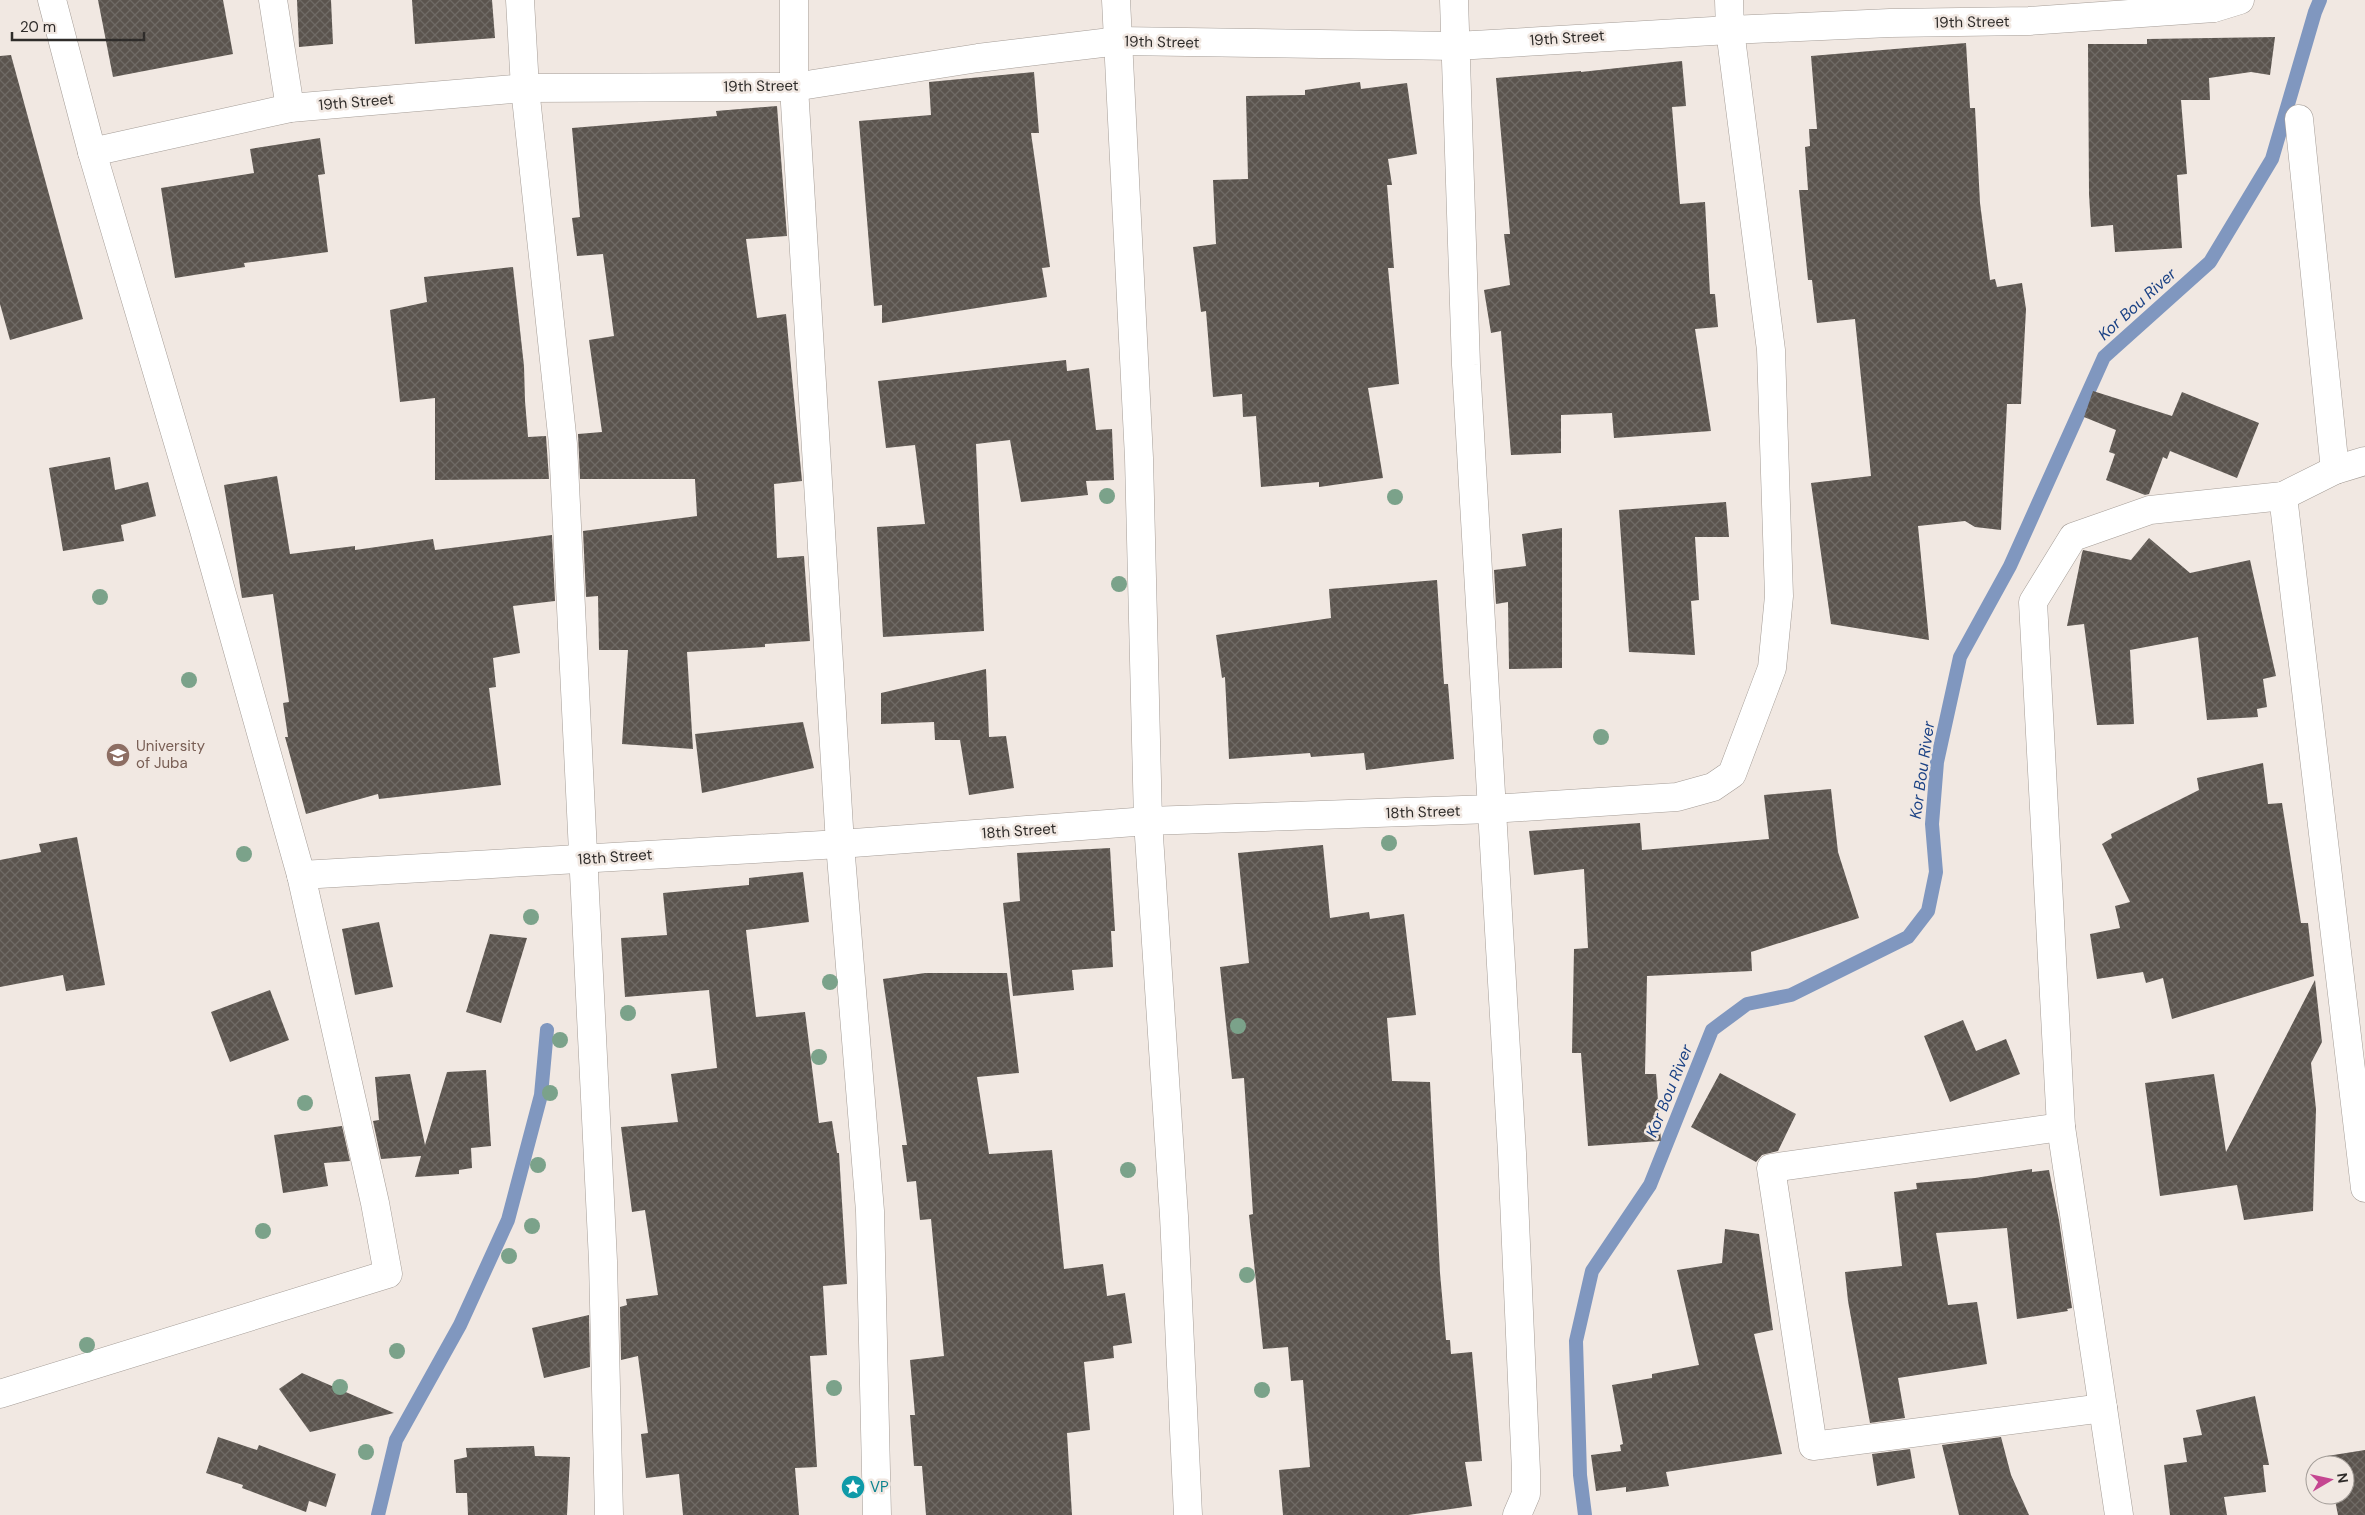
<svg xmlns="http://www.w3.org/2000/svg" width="2365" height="1515" font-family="'DM Sans',sans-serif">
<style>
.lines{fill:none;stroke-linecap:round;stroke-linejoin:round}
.stream{stroke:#8097bf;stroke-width:14}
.building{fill:url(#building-cross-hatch)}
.minor-casing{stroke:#a59d97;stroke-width:29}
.minor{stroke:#fff;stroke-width:28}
.tree{fill:#7ba28a}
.labels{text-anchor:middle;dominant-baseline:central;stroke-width:5;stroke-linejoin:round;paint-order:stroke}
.street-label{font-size:15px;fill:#2f2c2a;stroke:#f1e8e2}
.education-label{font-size:15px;fill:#785e54;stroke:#f1e8e2;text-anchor:start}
.culture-label{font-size:15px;fill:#0d838f;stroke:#f1e8e2;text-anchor:start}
.water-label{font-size:16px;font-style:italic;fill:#1a4184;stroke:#f1e8e2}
</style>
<defs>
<pattern id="building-cross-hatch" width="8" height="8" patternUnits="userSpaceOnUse" patternTransform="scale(1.25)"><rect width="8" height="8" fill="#5b544e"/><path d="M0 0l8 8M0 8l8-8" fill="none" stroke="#6f6a65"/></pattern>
</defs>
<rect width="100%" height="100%" fill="#f1e8e2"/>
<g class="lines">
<g class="stream">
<path d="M 378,1515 L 396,1440 L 460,1325 L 508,1220 L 541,1095 L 547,1030"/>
<path d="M 1585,1515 L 1580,1475 L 1576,1341 L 1592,1271 L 1650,1185 L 1712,1030 L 1747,1004 L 1791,995 L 1908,937 L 1928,911 L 1936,872 L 1932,824 L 1937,762 L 1960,657 L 2010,566 L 2104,357 L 2210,262 L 2272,159 L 2315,12 L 2320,0"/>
</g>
</g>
<g class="building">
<path d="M 98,0 L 223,0 L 233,54 L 113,77 Z"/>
<path d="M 297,0 L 331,0 L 333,44 L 299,47 Z"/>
<path d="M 412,0 L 492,0 L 495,38 L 415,44 Z"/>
<path d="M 2275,37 L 2270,75 L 2251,72 L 2209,78 L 2210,100 L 2181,100 L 2187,174 L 2177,175 L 2182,248 L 2115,252 L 2113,225 L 2091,227 L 2089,194 L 2088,44 L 2147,44 L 2147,39 Z"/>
<path d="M 1966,43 L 1970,108 L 1975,108 L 1980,203 L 1990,280 L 1995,279 L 1997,287 L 2022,283 L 2026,309 L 2021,404 L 2007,404 L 2001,530 L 1975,527 L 1965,521 L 1918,526 L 1929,640 L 1831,624 L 1811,483 L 1871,476 L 1855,319 L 1817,323 L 1812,280 L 1808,280 L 1799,190 L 1808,190 L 1805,147 L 1810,146 L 1809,129 L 1817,129 L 1811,56 Z"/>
<path d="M 11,55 L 83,319 L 10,340 L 0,304 L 0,56 Z"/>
<path d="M 1682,61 L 1686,106 L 1672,107 L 1680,204 L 1705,202 L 1710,294 L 1715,294 L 1718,327 L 1695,329 L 1711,431 L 1614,438 L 1612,413 L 1561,415 L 1561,453 L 1511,455 L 1501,331 L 1491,333 L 1484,290 L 1510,285 L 1504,234 L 1510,234 L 1496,78 L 1581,71 L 1581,72 Z"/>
<path d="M 1034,72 L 1039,133 L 1031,133 L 1050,267 L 1042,268 L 1047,297 L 882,323 L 882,305 L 874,306 L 859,121 L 931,115 L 929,82 Z"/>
<path d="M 1360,82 L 1361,89 L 1407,83 L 1417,154 L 1388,159 L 1392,185 L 1387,185 L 1394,268 L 1388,268 L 1399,384 L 1368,388 L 1383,478 L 1319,487 L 1319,482 L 1261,487 L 1256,416 L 1243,417 L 1242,394 L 1213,397 L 1206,311 L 1201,312 L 1193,247 L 1216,244 L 1213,180 L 1248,179 L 1246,96 L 1305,95 L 1305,90 Z"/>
<path d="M 777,106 L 787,236 L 746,239 L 757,318 L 786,314 L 802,481 L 774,484 L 777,558 L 804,556 L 810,641 L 765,644 L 765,647 L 687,652 L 693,749 L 622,744 L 628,650 L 599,650 L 598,596 L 586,597 L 583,531 L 697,516 L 695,479 L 580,479 L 578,434 L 602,432 L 589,340 L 614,336 L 603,254 L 577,256 L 572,218 L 580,217 L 572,128 L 717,116 L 716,111 Z"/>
<path d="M 320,138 L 325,174 L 318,175 L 328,252 L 244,263 L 245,267 L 175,278 L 161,188 L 254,173 L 250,149 Z"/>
<path d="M 513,267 L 524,366 L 525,401 L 528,437 L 546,436 L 549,479 L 435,480 L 435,398 L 400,402 L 390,310 L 427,302 L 424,277 Z"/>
<path d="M 1066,360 L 1067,371 L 1089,368 L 1096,430 L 1112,429 L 1114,480 L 1086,481 L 1088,495 L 1021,502 L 1010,440 L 976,444 L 984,631 L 883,637 L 877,527 L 925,524 L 915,445 L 886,448 L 878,381 Z"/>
<path d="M 2093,391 L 2172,416 L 2182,392 L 2259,423 L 2237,478 L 2170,451 L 2167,459 L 2163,457 L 2149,494 L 2145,495 L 2106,480 L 2115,454 L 2109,452 L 2116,430 L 2084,417 Z"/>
<path d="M 110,457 L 115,490 L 148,482 L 156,516 L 121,525 L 124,541 L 63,551 L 49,468 Z"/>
<path d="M 277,476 L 290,554 L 355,546 L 355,550 L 433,539 L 435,550 L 552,535 L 555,601 L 513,606 L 520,653 L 493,658 L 496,687 L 489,688 L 501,785 L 379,799 L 378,794 L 306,814 L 285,737 L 288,737 L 283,703 L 289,702 L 273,594 L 242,598 L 224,485 Z"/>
<path d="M 1726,502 L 1729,537 L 1695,537 L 1699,600 L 1691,601 L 1695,655 L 1629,652 L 1619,510 Z"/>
<path d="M 1562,528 L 1562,668 L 1509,669 L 1508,602 L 1496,604 L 1494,570 L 1526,566 L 1522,534 Z"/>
<path d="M 2149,538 L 2190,573 L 2250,560 L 2276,676 L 2263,679 L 2267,707 L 2257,709 L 2258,717 L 2207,720 L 2198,637 L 2130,650 L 2134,724 L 2097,725 L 2084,624 L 2067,626 L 2082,553 L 2083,550 L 2131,560 Z"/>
<path d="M 1437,580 L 1444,684 L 1448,684 L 1454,759 L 1366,770 L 1364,753 L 1311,757 L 1310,753 L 1229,759 L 1225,677 L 1222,678 L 1216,635 L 1331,618 L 1329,589 Z"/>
<path d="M 986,669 L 989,737 L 1006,736 L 1014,788 L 969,795 L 960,740 L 935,740 L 934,722 L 881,724 L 881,693 Z"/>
<path d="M 803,722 L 814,768 L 702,793 L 695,734 Z"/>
<path d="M 2263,763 L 2268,804 L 2282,803 L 2301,923 L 2308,923 L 2314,976 L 2172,1019 L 2163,978 L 2146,983 L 2143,972 L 2097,979 L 2090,934 L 2120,928 L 2115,906 L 2130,902 L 2102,844 L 2112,838 L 2111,834 L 2199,790 L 2197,778 Z"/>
<path d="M 1831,789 L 1838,852 L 1859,918 L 1751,952 L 1752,971 L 1647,976 L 1645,1074 L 1656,1074 L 1661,1141 L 1588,1146 L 1581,1053 L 1572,1053 L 1574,949 L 1588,948 L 1584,869 L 1534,875 L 1529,831 L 1640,823 L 1642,850 L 1769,839 L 1764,795 Z"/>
<path d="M 77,837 L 105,985 L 66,991 L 63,975 L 0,987 L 0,860 L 41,852 L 39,844 Z"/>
<path d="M 1323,845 L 1330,918 L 1369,912 L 1370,919 L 1404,914 L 1416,1015 L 1387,1018 L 1392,1081 L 1430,1082 L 1440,1273 L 1446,1340 L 1450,1340 L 1451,1354 L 1472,1352 L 1482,1461 L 1465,1462 L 1472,1506 L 1408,1515 L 1283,1515 L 1279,1470 L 1310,1467 L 1303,1380 L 1291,1381 L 1288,1347 L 1263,1349 L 1249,1215 L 1253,1214 L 1244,1078 L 1232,1079 L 1220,967 L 1249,963 L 1238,853 Z"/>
<path d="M 1110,848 L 1115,931 L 1111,931 L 1113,967 L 1072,970 L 1074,990 L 1013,996 L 1003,903 L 1020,901 L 1017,853 Z"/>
<path d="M 803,872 L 809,922 L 746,930 L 756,1017 L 805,1012 L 819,1123 L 832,1121 L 837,1153 L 839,1153 L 847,1284 L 823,1286 L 827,1355 L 810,1356 L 817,1467 L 795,1468 L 799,1515 L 683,1515 L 679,1474 L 646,1478 L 641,1434 L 648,1433 L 638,1356 L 621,1360 L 620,1307 L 627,1305 L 626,1299 L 658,1295 L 645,1210 L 632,1212 L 621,1127 L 678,1122 L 671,1074 L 717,1068 L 709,990 L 625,997 L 621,938 L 667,935 L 663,893 L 749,885 L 749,878 Z"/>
<path d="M 379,922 L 393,987 L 355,995 L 342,929 Z"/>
<path d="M 490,934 L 527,938 L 501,1023 L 466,1012 Z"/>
<path d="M 925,973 L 1007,973 L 1019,1073 L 977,1077 L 989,1154 L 1052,1150 L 1064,1269 L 1103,1264 L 1107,1296 L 1125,1293 L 1132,1343 L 1113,1346 L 1114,1358 L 1084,1362 L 1090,1430 L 1067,1433 L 1072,1515 L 926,1515 L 922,1466 L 914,1466 L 910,1415 L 915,1415 L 910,1360 L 944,1356 L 931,1219 L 920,1220 L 916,1181 L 907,1182 L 902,1145 L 907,1145 L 883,979 Z"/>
<path d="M 2315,980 L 2322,1042 L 2311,1063 L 2316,1109 L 2313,1211 L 2244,1220 L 2237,1185 L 2160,1196 L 2145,1083 L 2214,1074 L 2226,1152 Z"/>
<path d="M 270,990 L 289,1040 L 230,1062 L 211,1012 Z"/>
<path d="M 1963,1020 L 1976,1051 L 2006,1039 L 2020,1074 L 1950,1102 L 1924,1036 Z"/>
<path d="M 486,1070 L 491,1146 L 471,1148 L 472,1168 L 459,1170 L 459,1174 L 415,1177 L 421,1156 L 381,1159 L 373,1121 L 379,1120 L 375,1077 L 410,1074 L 425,1145 L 447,1072 Z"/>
<path d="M 1720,1073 L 1796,1114 L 1778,1151 L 1762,1155 L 1756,1162 L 1691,1127 Z"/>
<path d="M 342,1126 L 350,1161 L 324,1163 L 328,1186 L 283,1193 L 274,1135 Z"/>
<path d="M 2032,1169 L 2032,1172 L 2049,1170 L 2059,1220 L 2072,1308 L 2067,1309 L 2068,1311 L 2017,1319 L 2007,1228 L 1936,1233 L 1948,1305 L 1977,1302 L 1987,1364 L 1898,1378 L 1905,1418 L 1870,1423 L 1848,1301 L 1845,1272 L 1902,1266 L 1894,1192 L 1917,1189 L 1916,1183 L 1975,1178 Z"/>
<path d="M 1725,1229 L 1759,1234 L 1773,1330 L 1754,1334 L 1782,1454 L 1666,1472 L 1669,1486 L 1626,1492 L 1626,1487 L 1596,1491 L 1591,1455 L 1621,1451 L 1620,1445 L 1623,1444 L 1612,1385 L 1652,1378 L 1652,1374 L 1699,1365 L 1677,1270 L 1722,1263 Z"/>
<path d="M 589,1315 L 590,1367 L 544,1378 L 532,1328 Z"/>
<path d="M 302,1373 L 394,1413 L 310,1432 L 279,1389 Z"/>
<path d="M 2255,1396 L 2269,1465 L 2263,1465 L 2266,1492 L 2224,1497 L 2227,1515 L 2170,1515 L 2164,1465 L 2187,1462 L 2183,1438 L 2202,1435 L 2196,1410 Z"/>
<path d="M 218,1437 L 257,1450 L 259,1445 L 336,1474 L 326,1507 L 309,1501 L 306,1512 L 242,1488 L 243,1485 L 206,1473 Z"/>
<path d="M 2001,1437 L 2011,1475 L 2029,1515 L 1959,1515 L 1942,1445 Z"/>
<path d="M 534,1446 L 535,1456 L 570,1457 L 567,1515 L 468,1515 L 467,1493 L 456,1493 L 454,1460 L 467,1457 L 466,1448 Z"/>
<path d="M 1910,1449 L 1915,1478 L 1877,1486 L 1872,1454 Z"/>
<path d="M 2365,1450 L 2365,1515 L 2338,1515 L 2334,1495 L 2345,1495 L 2345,1465 L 2328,1465 L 2327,1456 Z"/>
</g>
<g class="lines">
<g class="minor-casing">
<g id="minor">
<path d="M 273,0 L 290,108"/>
<path d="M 520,0 L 525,88 L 563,444 L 603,1261 L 609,1515"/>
<path d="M 794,0 L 794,87 L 840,844 L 870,1211 L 877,1515"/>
<path d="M 1116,0 L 1139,458 L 1148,821 L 1174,1216 L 1188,1515"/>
<path d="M 1454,0 L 1466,365 L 1512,1153 L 1526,1471 L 1526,1494 L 1517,1515"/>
<path d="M 2299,119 L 2335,470"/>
<path d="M 92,152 L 290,108 L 525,88 L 794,87 L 978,58 L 1119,41 L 1456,46 L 1730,30 L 1890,23 L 2029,21 L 2214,8 L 2240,0"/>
<path d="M 2283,496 L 2365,1188"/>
<path d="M 301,875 L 840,844 L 1148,821 L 1491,809 L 1677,797 L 1713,787 L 1732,774 L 1772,668 L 1779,596 L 1771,350 L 1730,30 L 1729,0"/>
<path d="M 2061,1127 L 1771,1168 L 1813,1446 L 2103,1408"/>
<path d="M 0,1394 L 388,1274 L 375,1203 L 301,875 L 204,530 L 92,152 L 52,0"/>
<path d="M 2119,1515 L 2061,1127 L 2033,602 L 2073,537 L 2150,510 L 2283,496 L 2335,470 L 2365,461"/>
</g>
</g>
<use href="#minor" class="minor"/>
</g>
<g class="tree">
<circle cx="1107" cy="496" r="8"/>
<circle cx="1395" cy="497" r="8"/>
<circle cx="1119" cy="584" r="8"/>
<circle cx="100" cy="597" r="8"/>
<circle cx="189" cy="680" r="8"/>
<circle cx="1601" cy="737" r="8"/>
<circle cx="1389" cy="843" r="8"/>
<circle cx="244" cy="854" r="8"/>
<circle cx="531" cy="917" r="8"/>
<circle cx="830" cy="982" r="8"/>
<circle cx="628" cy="1013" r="8"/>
<circle cx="1238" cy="1026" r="8"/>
<circle cx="560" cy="1040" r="8"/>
<circle cx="819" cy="1057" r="8"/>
<circle cx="550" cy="1093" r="8"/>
<circle cx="305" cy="1103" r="8"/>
<circle cx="538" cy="1165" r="8"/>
<circle cx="1128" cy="1170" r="8"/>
<circle cx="532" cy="1226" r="8"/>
<circle cx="263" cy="1231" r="8"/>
<circle cx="509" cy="1256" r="8"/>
<circle cx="1247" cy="1275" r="8"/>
<circle cx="87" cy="1345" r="8"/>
<circle cx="397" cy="1351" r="8"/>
<circle cx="340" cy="1387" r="8"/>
<circle cx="834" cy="1388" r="8"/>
<circle cx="1262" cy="1390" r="8"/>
<circle cx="366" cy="1452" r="8"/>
</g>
<defs>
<g id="university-disc" transform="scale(1.25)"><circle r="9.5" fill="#8d6e63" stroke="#f1e8e2"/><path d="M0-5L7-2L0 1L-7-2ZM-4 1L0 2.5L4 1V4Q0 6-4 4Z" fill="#fff"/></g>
<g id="sight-disc" transform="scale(1.25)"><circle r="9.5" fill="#0f9aa8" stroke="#f1e8e2"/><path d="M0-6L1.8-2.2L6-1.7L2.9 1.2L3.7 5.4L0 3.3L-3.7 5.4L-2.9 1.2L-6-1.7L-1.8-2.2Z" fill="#fff"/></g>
</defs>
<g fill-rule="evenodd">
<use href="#university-disc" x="118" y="755"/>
<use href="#sight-disc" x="853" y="1487"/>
</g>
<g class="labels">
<g class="street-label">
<text transform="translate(1972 22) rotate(-1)">19th Street</text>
<text transform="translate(1567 38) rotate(-4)">19th Street</text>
<text transform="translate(1162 42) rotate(1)">19th Street</text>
<text transform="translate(761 86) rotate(-1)">19th Street</text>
<text transform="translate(356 102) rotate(-5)">19th Street</text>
<text transform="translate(1423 812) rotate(-2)">18th Street</text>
<text transform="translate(1019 831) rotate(-4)">18th Street</text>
<text transform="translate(615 857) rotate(-4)">18th Street</text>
</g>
<g class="education-label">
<text x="136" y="746">University<tspan x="136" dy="17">of Juba</tspan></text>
</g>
<g class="culture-label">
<text x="870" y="1487">VP</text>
</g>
<g class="water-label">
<text transform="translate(2137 304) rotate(-42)">Kor Bou River</text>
<text transform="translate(1922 770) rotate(-82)">Kor Bou River</text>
<text transform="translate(1669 1091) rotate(-68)">Kor Bou River</text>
</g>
</g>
<g transform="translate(2330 1480) rotate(81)"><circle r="24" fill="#f1e8e2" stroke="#a39d98"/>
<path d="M0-4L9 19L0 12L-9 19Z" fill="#c54691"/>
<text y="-8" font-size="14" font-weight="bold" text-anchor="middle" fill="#2f2c2a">N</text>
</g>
<path d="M12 32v8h132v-8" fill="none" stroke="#2f2c2a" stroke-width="2.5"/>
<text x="20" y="32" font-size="15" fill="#2f2c2a" stroke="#f1e8e2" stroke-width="4" paint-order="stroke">20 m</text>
</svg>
